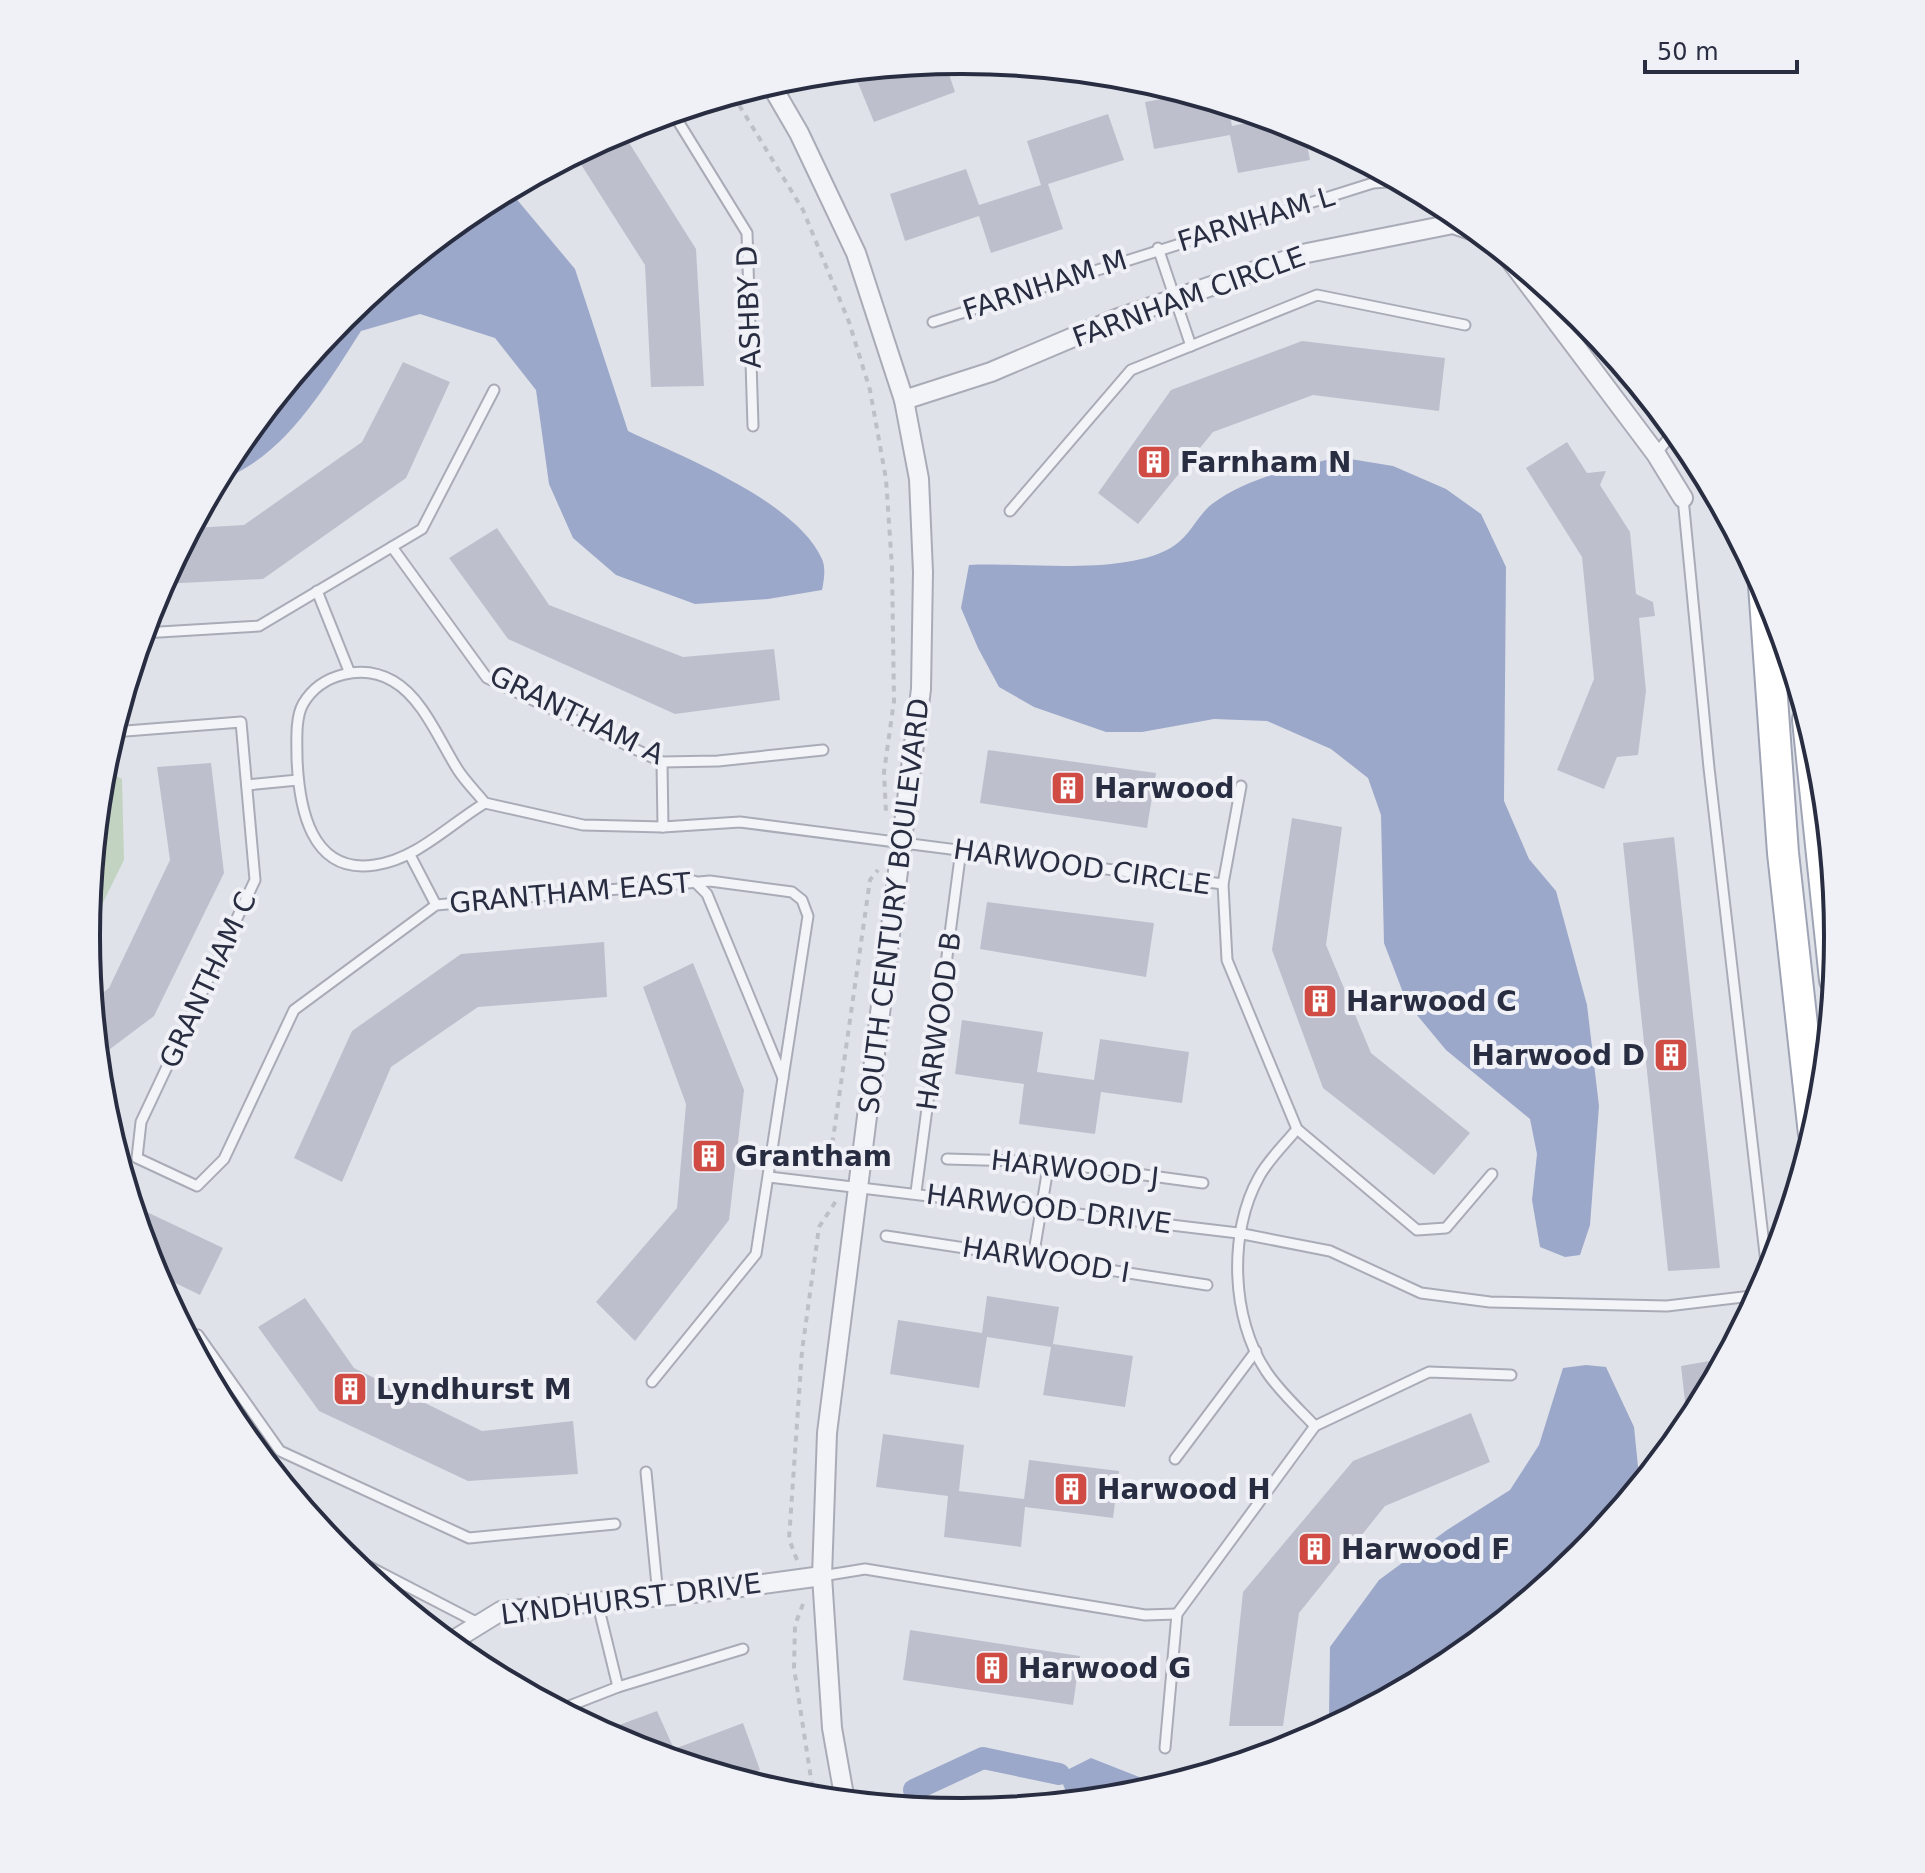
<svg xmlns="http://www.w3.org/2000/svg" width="1925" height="1873" font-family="'DejaVu Sans',sans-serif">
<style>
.green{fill:#c2d3c1}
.water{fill:#9ba8ca}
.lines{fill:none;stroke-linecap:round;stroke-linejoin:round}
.canal{stroke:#9ba8ca;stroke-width:22}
.building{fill:#bdc0cc}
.lane-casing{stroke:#a9acb7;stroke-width:13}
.street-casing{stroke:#a9acb7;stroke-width:22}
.primary-casing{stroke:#9fa4b5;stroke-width:34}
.path{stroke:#bec0c8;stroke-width:4;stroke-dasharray:6 6;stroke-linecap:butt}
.lane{stroke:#f3f4f8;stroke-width:9}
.street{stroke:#f3f4f8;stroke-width:18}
.primary{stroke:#fff;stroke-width:30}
.labels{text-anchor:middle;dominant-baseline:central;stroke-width:8;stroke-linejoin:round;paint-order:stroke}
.street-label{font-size:28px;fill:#292d41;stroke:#f0f1f7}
.poi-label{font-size:28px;font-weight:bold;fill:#292d41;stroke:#f0f1f7;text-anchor:start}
.rim{fill:none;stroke:#292d41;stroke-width:4}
</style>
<rect width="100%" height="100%" fill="#e0e2e9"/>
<path class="green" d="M 103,769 L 122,779 L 124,860 L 86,937 Z"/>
<g class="water">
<path d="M 509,190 L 575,269 L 628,431 C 683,457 796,501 822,559 C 826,568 824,580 822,590 L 768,599 L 695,604 L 616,575 L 573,538 L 549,484 L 536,390 L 495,338 L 420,314 L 361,331 C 325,387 283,460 217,481 C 272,378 406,245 509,190 Z"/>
<path d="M 1338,457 L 1393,466 L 1446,489 L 1481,514 L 1506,567 L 1504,801 L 1529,859 L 1556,891 L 1587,1005 L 1599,1106 L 1590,1225 L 1580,1255 L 1565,1257 L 1540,1247 L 1532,1200 L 1537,1154 L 1530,1119 L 1446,1050 L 1407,1003 L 1384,943 L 1381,815 L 1368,778 L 1331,749 L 1267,721 L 1214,719 L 1142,732 L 1106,732 L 1034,707 L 999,687 L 978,648 L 961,608 L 969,565 C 1024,562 1129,577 1175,545 C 1190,535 1198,515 1212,504 C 1248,477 1296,468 1338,457 Z"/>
<path d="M 1586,1365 L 1606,1367 L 1634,1427 L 1640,1486 L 1582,1557 L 1449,1666 L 1320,1735 L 1329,1718 L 1330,1647 L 1379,1580 L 1447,1530 L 1510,1490 L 1539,1445 L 1563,1368 Z"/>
<path d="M 1091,1758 L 1157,1784 L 1174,1784 L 1133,1796 L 1070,1802 L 1059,1774 Z"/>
</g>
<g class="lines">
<path class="canal" d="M 914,1790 L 983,1758 L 1059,1774"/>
</g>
<g class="building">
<path d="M 945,62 L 955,92 L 874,122 L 856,78 L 877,68 Z"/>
<path d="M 1189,94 L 1228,106 L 1232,126 L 1270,118 L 1304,130 L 1310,160 L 1238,173 L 1230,135 L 1154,149 L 1145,102 Z"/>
<path d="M 1108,114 L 1124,160 L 1048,184 L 1063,229 L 991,253 L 979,216 L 905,241 L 890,194 L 966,169 L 979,205 L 1041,185 L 1027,141 Z"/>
<path d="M 621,130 L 696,249 L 704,386 L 651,387 L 645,265 L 575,155 Z"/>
<path d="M 1302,341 L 1445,358 L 1439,411 L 1313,395 L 1213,432 L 1138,524 L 1098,493 L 1171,390 Z"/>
<path d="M 403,362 L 450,382 L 406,478 L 263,579 L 162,584 L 192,528 L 244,525 L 362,442 Z"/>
<path d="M 1567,442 L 1587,473 L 1606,471 L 1600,485 L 1630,532 L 1636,594 L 1653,602 L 1655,616 L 1639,618 L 1646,691 L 1638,755 L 1617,757 L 1604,789 L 1557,770 L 1594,679 L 1582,557 L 1526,468 Z"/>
<path d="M 497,528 L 549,605 L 683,657 L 774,649 L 780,700 L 675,714 L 508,639 L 449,558 Z"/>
<path d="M 988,750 L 1156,773 L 1147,828 L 980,803 Z"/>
<path d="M 211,763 L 224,873 L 154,1016 L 98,1058 L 92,1001 L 109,988 L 170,860 L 157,767 Z"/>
<path d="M 1292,818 L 1342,827 L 1326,945 L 1371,1053 L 1470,1133 L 1434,1175 L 1323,1088 L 1272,950 Z"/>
<path d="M 1674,837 L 1720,1268 L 1668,1271 L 1623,843 Z"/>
<path d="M 987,902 L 1154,923 L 1146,977 L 980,949 Z"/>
<path d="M 604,942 L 607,997 L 478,1007 L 391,1067 L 342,1182 L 294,1158 L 352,1031 L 461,954 Z"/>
<path d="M 693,963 L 744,1090 L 729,1220 L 635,1341 L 596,1302 L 677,1208 L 686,1104 L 643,987 Z"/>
<path d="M 962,1020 L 1043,1032 L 1037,1072 L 1094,1080 L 1100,1039 L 1189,1052 L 1182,1103 L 1101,1092 L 1095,1134 L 1019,1124 L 1024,1084 L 955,1074 Z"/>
<path d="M 132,1205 L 223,1248 L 200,1295 L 153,1272 Z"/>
<path d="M 987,1296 L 1059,1307 L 1053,1344 L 1133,1356 L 1125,1407 L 1043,1395 L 1051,1347 L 987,1337 L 979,1388 L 890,1374 L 898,1320 L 982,1333 Z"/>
<path d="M 305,1298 L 354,1368 L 482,1431 L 573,1421 L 578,1474 L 468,1481 L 319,1411 L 258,1327 Z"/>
<path d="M 1726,1358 L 1691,1424 L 1688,1428 L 1681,1366 Z"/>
<path d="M 1471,1413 L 1490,1462 L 1385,1506 L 1299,1613 L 1283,1726 L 1229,1726 L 1243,1592 L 1353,1461 Z"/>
<path d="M 883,1434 L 964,1445 L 959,1491 L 1024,1499 L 1029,1460 L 1119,1471 L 1113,1518 L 1025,1507 L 1021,1547 L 944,1537 L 948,1496 L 876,1487 Z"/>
<path d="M 910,1630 L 1080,1656 L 1073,1705 L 903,1680 Z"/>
<path d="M 657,1711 L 674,1749 L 743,1723 L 760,1770 L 736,1779 L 627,1746 L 600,1732 Z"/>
</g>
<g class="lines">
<g class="lane-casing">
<g id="lane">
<path d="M 673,113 L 747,233 L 753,426"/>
<path d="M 1158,248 L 1191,346"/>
<path d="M 933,322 L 1373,183 L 1400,181"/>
<path d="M 1656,454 L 1675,430"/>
<path d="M 1683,498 L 1709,768 L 1768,1280"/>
<path d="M 1010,511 L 1131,370 L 1317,295 L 1465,325"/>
<path d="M 392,547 L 487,678 L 662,762 L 718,761 L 823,750"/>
<path d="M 317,591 L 349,671"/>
<path d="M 143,633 L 259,626 L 422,529 L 494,390"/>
<path d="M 113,732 L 241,722 L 255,880 L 141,1122 L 137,1158 L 197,1186 L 224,1159 L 294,1010 L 436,905 L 710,881 L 792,892 L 802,900 L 808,916 L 783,1078"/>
<path d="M 662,762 L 663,827"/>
<path d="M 247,785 L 298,780"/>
<path d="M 1241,786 L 1223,884 L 1227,960 L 1297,1129 C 1285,1144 1268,1160 1259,1177 C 1228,1232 1231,1319 1266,1371 C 1279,1391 1299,1409 1315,1426"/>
<path d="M 485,803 C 476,792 465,781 458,770 C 440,742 423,698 393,681 C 363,664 321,673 303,704 C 295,718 297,743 297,759 C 299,806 310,875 375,865 C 417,859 450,824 485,803 L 583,825 L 663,827 L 740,822 L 1223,884"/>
<path d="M 410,855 L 436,905"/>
<path d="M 1297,1129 L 1417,1230 L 1446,1228 L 1492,1174"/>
<path d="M 947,1159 L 1049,1162 L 1203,1183"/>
<path d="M 769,1177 L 1238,1233 L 1330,1251 L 1421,1293 L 1490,1302 L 1667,1306 L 1760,1295"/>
<path d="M 916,1192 L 961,850"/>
<path d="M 886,1236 L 1207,1285"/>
<path d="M 1033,1258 L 1049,1162"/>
<path d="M 198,1335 L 280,1451 L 469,1538 L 615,1524"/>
<path d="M 652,1382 L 756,1254 L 783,1078 L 707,894 L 694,881"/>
<path d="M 1175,1459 L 1256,1351"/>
<path d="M 646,1472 L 658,1596"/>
<path d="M 337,1550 L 478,1623"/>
<path d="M 822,1576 L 865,1569 L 1145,1615 L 1177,1614"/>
<path d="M 597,1601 L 618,1687"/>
<path d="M 559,1710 L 618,1687 L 743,1649"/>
<path d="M 1165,1748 L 1177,1614 L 1315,1426 L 1429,1372 L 1511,1375"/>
</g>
</g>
<g class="street-casing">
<g id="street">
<path d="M 770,83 L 799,133 L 856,253 L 904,400 L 919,479 L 923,572 L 921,689 L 827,1433 L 822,1576 L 832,1728 L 845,1801"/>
<path d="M 1505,253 L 1656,454 L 1683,498"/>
<path d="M 904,400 L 991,372 L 1116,319 L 1307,253 L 1453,224 L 1480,233"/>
<path d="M 449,1643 L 501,1611 L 703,1592 L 822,1576"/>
</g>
</g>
<g class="primary-casing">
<g id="primary">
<path d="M 1764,585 L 1783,853 L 1814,1134"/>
<path d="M 1808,720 L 1835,980"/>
</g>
</g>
<g class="path">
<path d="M 733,95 L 803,210 L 849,322 L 870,390 L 886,479 L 892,567 L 894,701 L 884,772 L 886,813"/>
<path d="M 842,1165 L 832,1146 L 870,880 L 878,870"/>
<path d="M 797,1560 L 789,1539 L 802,1351 L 814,1264 L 819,1227 L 836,1201"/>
<path d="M 803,1604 L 795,1625 L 794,1668 L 814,1798"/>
</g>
<use href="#lane" class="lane"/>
<use href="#street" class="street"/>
<use href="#primary" class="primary"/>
</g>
<defs>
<g id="building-square" transform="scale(1.8)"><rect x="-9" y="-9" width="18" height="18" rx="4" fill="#cf4b44" stroke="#f0f1f7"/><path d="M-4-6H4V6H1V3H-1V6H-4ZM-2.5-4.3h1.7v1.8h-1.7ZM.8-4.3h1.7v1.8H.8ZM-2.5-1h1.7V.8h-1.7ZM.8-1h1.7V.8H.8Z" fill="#fff"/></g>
</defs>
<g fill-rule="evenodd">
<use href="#building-square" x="1154" y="462"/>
<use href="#building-square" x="1068" y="788"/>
<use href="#building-square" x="1320" y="1001"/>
<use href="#building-square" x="1671" y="1055"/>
<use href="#building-square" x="709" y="1156"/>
<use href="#building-square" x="350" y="1389"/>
<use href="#building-square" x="1071" y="1489"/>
<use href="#building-square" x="1315" y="1549"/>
<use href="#building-square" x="992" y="1668"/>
</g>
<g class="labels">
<g class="street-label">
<text transform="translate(1256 219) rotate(-17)">FARNHAM L</text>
<text transform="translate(1045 285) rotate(-18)">FARNHAM M</text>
<text transform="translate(1189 297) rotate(-20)">FARNHAM CIRCLE</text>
<text transform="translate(749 307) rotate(-92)">ASHBY D</text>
<text transform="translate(577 715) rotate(26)">GRANTHAM A</text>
<text transform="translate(1082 867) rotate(8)">HARWOOD CIRCLE</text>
<text transform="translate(570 893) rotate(-5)">GRANTHAM EAST</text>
<text transform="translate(894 906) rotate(-83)">SOUTH CENTURY BOULEVARD</text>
<text transform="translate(208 980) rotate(-65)">GRANTHAM C</text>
<text transform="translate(939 1021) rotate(-82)">HARWOOD B</text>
<text transform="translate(1075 1169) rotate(6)">HARWOOD J</text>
<text transform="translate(1049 1209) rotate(7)">HARWOOD DRIVE</text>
<text transform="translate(1046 1260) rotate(9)">HARWOOD I</text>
<text transform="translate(631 1599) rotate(-7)">LYNDHURST DRIVE</text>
</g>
<g class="poi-label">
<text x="1180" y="462">Farnham N</text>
<text x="1094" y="788">Harwood</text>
<text x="1346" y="1001">Harwood C</text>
<text x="1645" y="1055" text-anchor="end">Harwood D</text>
<text x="735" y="1156">Grantham</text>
<text x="376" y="1389">Lyndhurst M</text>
<text x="1097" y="1489">Harwood H</text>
<text x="1341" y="1549">Harwood F</text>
<text x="1018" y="1668">Harwood G</text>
</g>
</g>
<path d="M0 0H1925V1873H0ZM100 936a862 862 0 1 1 1724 0a862 862 0 1 1-1724 0Z" fill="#f0f1f7" fill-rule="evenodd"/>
<path class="rim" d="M100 936a862 862 0 1 1 1724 0a862 862 0 1 1-1724 0Z"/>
<path d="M1645 60v12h152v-12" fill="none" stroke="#292d41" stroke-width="4"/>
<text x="1657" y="60" font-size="24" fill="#292d41" stroke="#f0f1f7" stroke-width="6" paint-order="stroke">50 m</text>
</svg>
